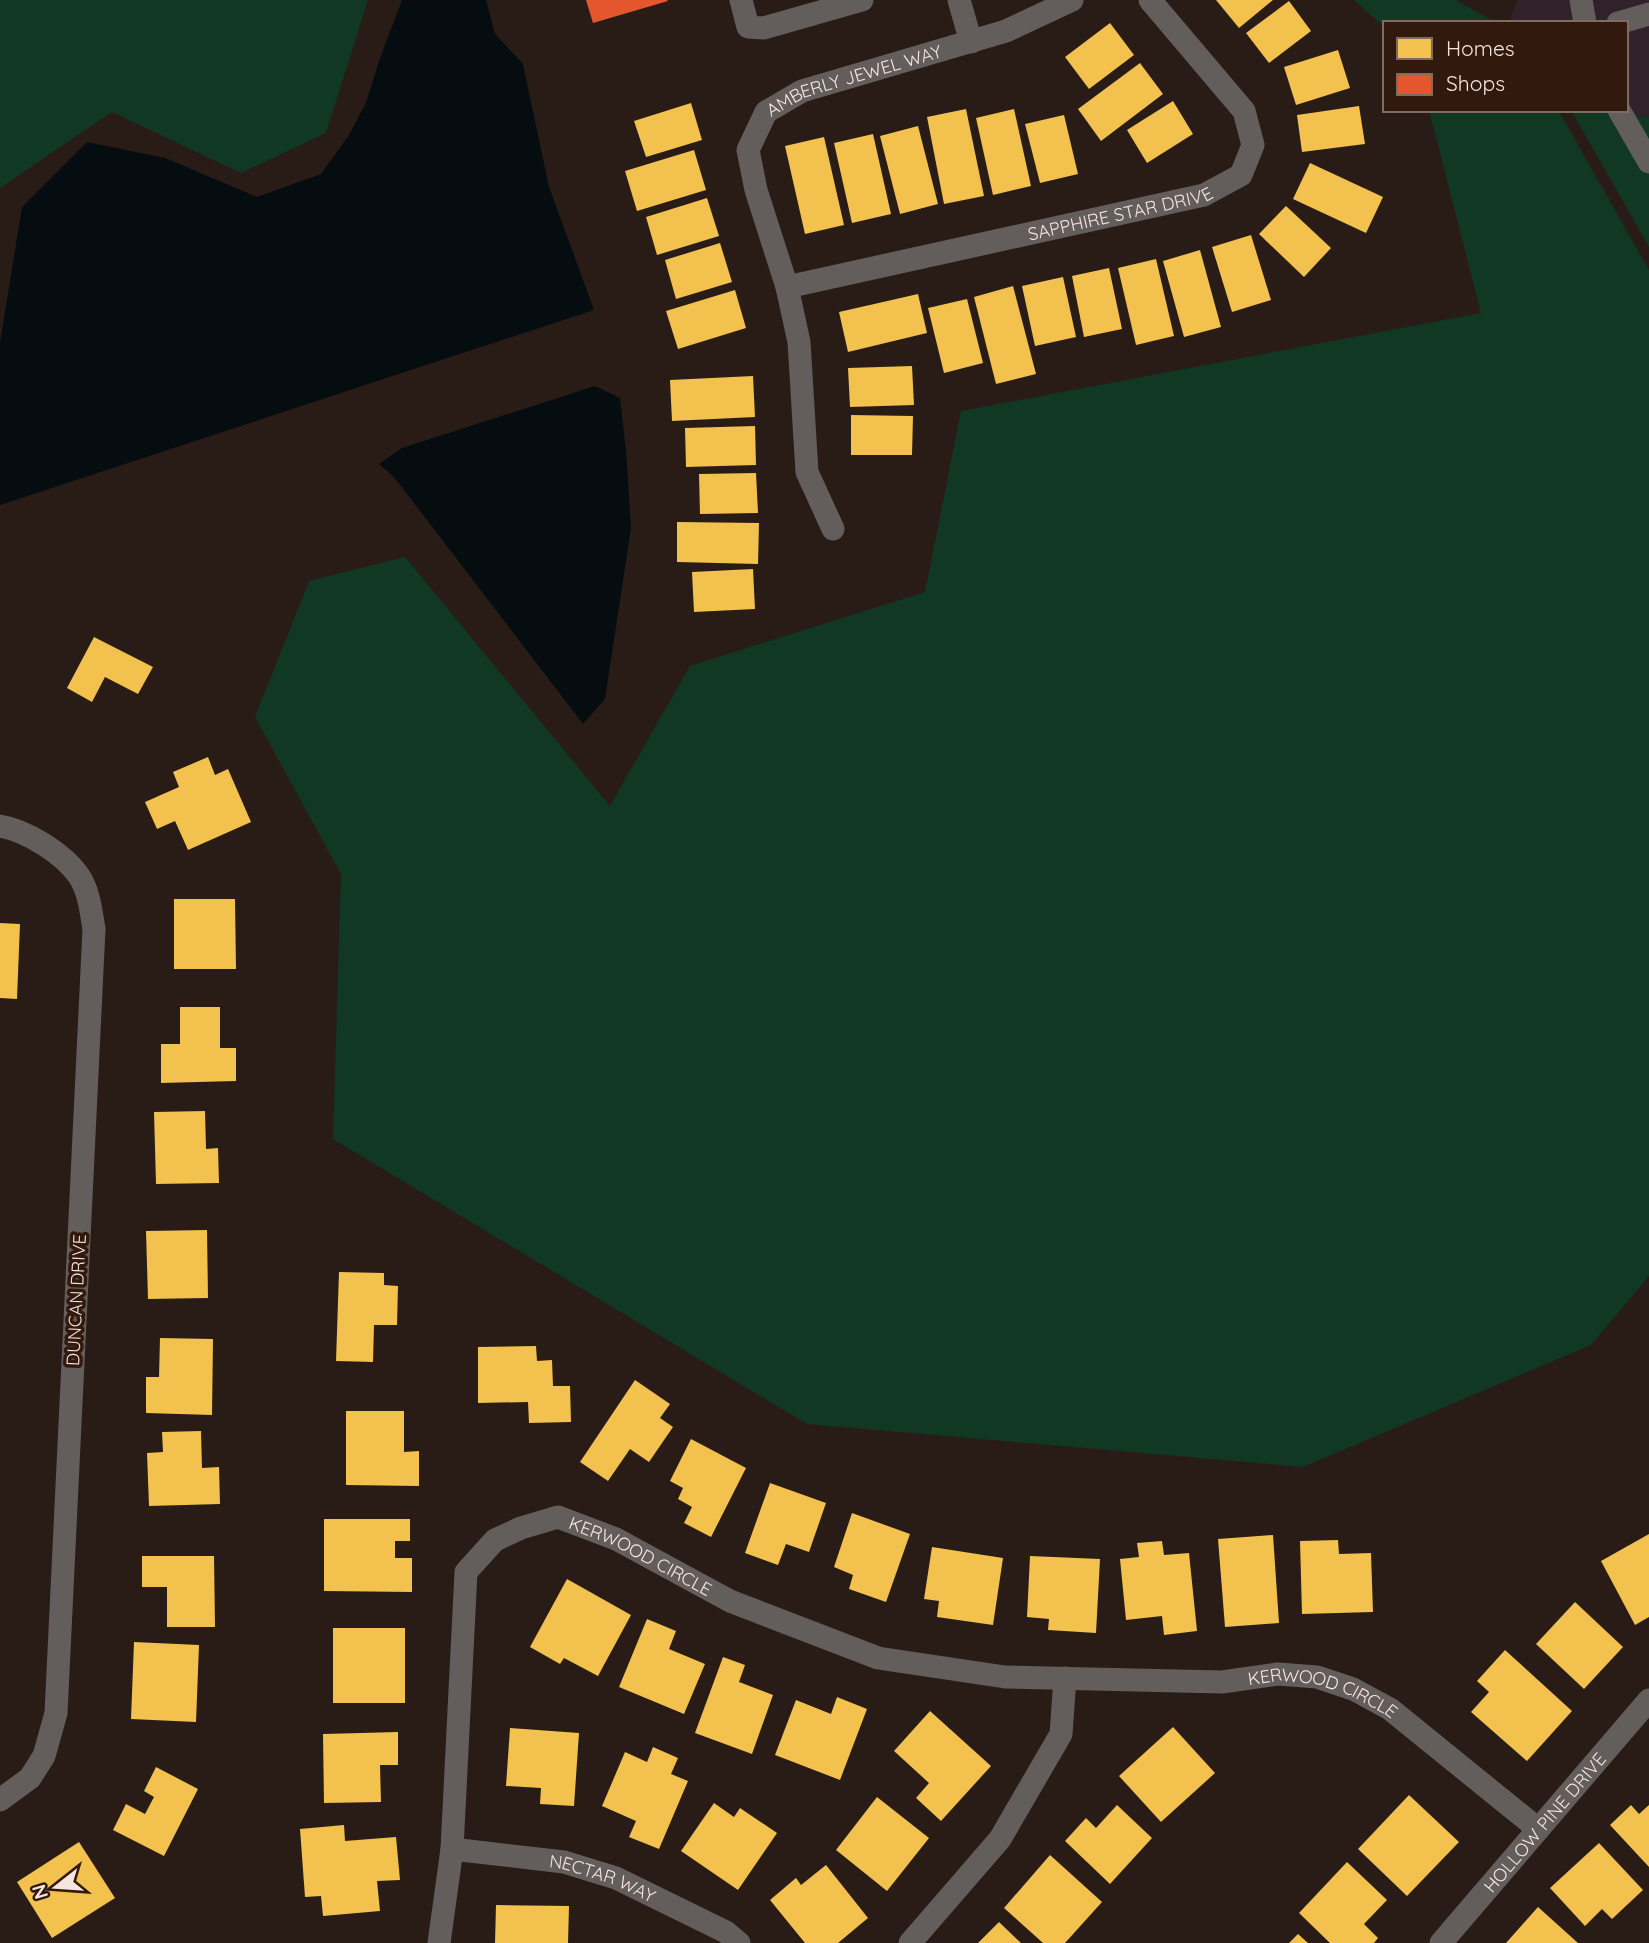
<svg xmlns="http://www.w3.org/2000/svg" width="1649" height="1943" font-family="Quicksand,sans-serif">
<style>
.commercial{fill:#30212a}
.green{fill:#103822}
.water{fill:#050d10}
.homes{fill:#f2c14e}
.shops{fill:#e4572e}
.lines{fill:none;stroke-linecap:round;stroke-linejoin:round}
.minor{stroke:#635d5c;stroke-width:23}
.labels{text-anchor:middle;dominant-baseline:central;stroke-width:7;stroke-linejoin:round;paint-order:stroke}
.street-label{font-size:18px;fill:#f6e5de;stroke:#31190e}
</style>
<rect width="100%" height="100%" fill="#291c16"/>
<path class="commercial" d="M 1518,0 L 1649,0 L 1649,117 L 1595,110 L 1626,110 L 1626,23 L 1518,23 L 1510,18 Z"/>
<g class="green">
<path d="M 0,0 L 368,0 L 326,133 L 241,173 L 112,112 L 0,188 Z"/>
<path d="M 1354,0 L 1456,0 L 1496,23 L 1385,23 L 1385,28 Z"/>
<path d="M 1429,110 L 1558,110 L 1649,270 L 1649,1276 L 1591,1345 L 1303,1467 L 807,1424 L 333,1139 L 341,874 L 255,717 L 309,581 L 405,557 L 610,806 L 690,666 L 925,592 L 961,411 L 1481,313 Z"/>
<path d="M 1571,110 L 1595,110 L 1649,117 L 1649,247 Z"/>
</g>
<g class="water">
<path d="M 402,0 L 486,0 L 495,34 L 523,64 L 549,187 L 594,310 L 0,505 L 0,343 L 22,207 L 87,142 L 165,158 L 257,197 L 321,174 L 349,135 L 366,103 L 379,61 Z"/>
<path d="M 595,386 L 620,398 L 626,451 L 631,528 L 605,699 L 583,724 L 394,477 L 379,464 L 402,448 Z"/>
</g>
<g class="homes">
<path d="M 1216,0 L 1273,0 L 1239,28 Z"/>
<path d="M 1289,1 L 1311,31 L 1269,63 L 1246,33 Z"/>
<path d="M 1110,23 L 1134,55 L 1089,89 L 1065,57 Z"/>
<path d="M 1338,50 L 1350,88 L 1296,105 L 1284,67 Z"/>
<path d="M 1140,63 L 1163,94 L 1101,141 L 1078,109 Z"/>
<path d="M 1173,101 L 1193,134 L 1147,163 L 1127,130 Z"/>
<path d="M 691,103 L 702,140 L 646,157 L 634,121 Z"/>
<path d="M 1359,106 L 1365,144 L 1302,152 L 1297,115 Z"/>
<path d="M 966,109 L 984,196 L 944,204 L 927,117 Z"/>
<path d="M 1014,109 L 1031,186 L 993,195 L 976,118 Z"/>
<path d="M 1064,115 L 1078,174 L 1040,183 L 1025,124 Z"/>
<path d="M 918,126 L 938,204 L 900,214 L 880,136 Z"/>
<path d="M 873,134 L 891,214 L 852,223 L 834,143 Z"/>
<path d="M 824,137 L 844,225 L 805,234 L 785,146 Z"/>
<path d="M 694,150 L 706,190 L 637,211 L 625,171 Z"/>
<path d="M 1310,163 L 1383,197 L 1366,233 L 1293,199 Z"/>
<path d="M 707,198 L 719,236 L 657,255 L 646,217 Z"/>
<path d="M 1286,206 L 1331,248 L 1304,277 L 1259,234 Z"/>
<path d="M 1251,235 L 1271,300 L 1232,312 L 1212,247 Z"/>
<path d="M 720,243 L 732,282 L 676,299 L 665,260 Z"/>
<path d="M 1200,250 L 1221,327 L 1184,337 L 1163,261 Z"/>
<path d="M 1156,259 L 1174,336 L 1136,345 L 1118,268 Z"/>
<path d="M 1109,268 L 1122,329 L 1084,337 L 1072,276 Z"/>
<path d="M 1063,277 L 1076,337 L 1035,346 L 1022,286 Z"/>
<path d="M 1013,286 L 1036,374 L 996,384 L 974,297 Z"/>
<path d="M 735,290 L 746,328 L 678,349 L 666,311 Z"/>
<path d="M 918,294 L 927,333 L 848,352 L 839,312 Z"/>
<path d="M 967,299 L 983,363 L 944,373 L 928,308 Z"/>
<path d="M 912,366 L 914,405 L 850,407 L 848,368 Z"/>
<path d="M 753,376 L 755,417 L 672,421 L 670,380 Z"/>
<path d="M 851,415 L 913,416 L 912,455 L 851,455 Z"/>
<path d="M 755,426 L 756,465 L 686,467 L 685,428 Z"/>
<path d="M 756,473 L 758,513 L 700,514 L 699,474 Z"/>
<path d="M 677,522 L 759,523 L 758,564 L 677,562 Z"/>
<path d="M 753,569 L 755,609 L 694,612 L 692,572 Z"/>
<path d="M 94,637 L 153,667 L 138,694 L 105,677 L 92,702 L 67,688 Z"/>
<path d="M 208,757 L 215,775 L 228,769 L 251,822 L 188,850 L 175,821 L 157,829 L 145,802 L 179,787 L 173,772 Z"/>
<path d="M 174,899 L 235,899 L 236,969 L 174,969 Z"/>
<path d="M 0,923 L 20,924 L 17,999 L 0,998 Z"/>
<path d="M 180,1007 L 220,1007 L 220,1048 L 236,1048 L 236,1081 L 161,1083 L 161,1044 L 180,1044 Z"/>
<path d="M 205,1111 L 206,1149 L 218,1148 L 219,1183 L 156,1184 L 154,1112 Z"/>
<path d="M 207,1230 L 208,1298 L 148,1299 L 146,1231 Z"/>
<path d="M 339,1272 L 384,1273 L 384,1285 L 398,1286 L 397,1325 L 374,1325 L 373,1362 L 336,1361 Z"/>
<path d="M 160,1338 L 213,1339 L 212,1415 L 146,1413 L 146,1377 L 159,1377 Z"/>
<path d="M 536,1346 L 537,1361 L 552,1360 L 553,1386 L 570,1386 L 571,1422 L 529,1423 L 528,1402 L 478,1403 L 478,1347 Z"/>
<path d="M 635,1380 L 670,1404 L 660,1418 L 673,1427 L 649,1462 L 630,1449 L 608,1481 L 580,1462 Z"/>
<path d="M 346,1411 L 404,1411 L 404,1452 L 419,1451 L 419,1486 L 346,1485 Z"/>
<path d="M 201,1431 L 202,1468 L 219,1467 L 220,1504 L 149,1506 L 147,1453 L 163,1452 L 162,1432 Z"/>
<path d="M 691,1439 L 746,1468 L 711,1537 L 684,1523 L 692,1507 L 678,1499 L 683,1488 L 670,1481 Z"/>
<path d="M 770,1483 L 826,1503 L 809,1552 L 786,1544 L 778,1565 L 745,1553 Z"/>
<path d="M 852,1513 L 910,1534 L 886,1602 L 849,1589 L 853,1575 L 834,1567 Z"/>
<path d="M 324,1519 L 410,1519 L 410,1541 L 395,1541 L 395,1558 L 412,1558 L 412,1592 L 324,1591 Z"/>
<path d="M 1649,1534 L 1649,1617 L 1635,1625 L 1601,1561 Z"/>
<path d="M 1273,1535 L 1279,1623 L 1225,1627 L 1218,1539 Z"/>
<path d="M 1338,1540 L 1339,1554 L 1371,1553 L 1373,1612 L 1302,1614 L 1300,1541 Z"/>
<path d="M 1162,1541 L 1164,1555 L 1189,1553 L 1197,1631 L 1164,1635 L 1162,1616 L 1126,1620 L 1120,1559 L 1139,1557 L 1137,1543 Z"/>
<path d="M 932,1547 L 1003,1558 L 993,1625 L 937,1617 L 939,1601 L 924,1599 Z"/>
<path d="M 142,1556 L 214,1556 L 215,1627 L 167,1627 L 167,1587 L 142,1587 Z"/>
<path d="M 1030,1556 L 1100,1559 L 1096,1633 L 1048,1630 L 1049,1619 L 1027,1617 Z"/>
<path d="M 567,1579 L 631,1615 L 598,1676 L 564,1658 L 560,1664 L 530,1647 Z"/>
<path d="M 1575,1602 L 1623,1647 L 1584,1689 L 1536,1644 Z"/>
<path d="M 647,1619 L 676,1631 L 669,1649 L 705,1664 L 684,1714 L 619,1687 Z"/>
<rect x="333" y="1628" width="72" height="75"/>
<path d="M 134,1642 L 199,1645 L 196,1722 L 131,1719 Z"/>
<path d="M 1505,1650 L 1572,1711 L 1527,1761 L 1471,1712 L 1489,1692 L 1477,1681 Z"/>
<path d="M 723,1657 L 745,1665 L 739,1682 L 773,1695 L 752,1754 L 695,1733 Z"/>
<path d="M 837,1697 L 867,1709 L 840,1780 L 775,1755 L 796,1700 L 831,1714 Z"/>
<path d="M 930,1711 L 991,1766 L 941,1821 L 916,1798 L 929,1783 L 894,1751 Z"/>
<path d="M 1173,1727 L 1215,1773 L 1161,1822 L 1119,1776 Z"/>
<path d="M 510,1728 L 579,1733 L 574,1806 L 540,1804 L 541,1788 L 506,1786 Z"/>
<path d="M 398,1732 L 398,1765 L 380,1765 L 381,1802 L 324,1803 L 323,1734 Z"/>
<path d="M 653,1747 L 678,1758 L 671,1774 L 688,1781 L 659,1849 L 629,1837 L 636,1821 L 602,1806 L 625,1752 L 647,1762 Z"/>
<path d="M 156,1767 L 198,1789 L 164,1856 L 113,1830 L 126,1804 L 145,1814 L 154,1797 L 144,1791 Z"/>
<path d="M 1409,1795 L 1459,1842 L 1407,1896 L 1358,1849 Z"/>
<path d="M 877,1797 L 929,1838 L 887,1891 L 836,1850 Z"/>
<path d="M 714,1803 L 734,1817 L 740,1808 L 777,1833 L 738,1890 L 681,1851 Z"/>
<path d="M 1117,1805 L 1152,1838 L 1110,1884 L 1065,1841 L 1086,1818 L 1096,1828 Z"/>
<path d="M 1631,1805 L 1639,1814 L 1649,1805 L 1649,1867 L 1610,1825 Z"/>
<path d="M 344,1825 L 345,1841 L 396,1837 L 400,1880 L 377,1881 L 380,1911 L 323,1916 L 321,1896 L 305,1897 L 300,1829 Z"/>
<path d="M 79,1842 L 115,1898 L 52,1938 L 17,1882 Z"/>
<path d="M 1599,1843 L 1643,1890 L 1612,1919 L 1602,1909 L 1585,1926 L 1550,1888 Z"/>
<path d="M 1050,1855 L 1102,1902 L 1065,1943 L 1043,1943 L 1004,1908 Z"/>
<path d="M 1347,1862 L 1387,1900 L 1364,1924 L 1378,1938 L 1374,1943 L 1330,1943 L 1299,1913 Z"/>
<path d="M 826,1865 L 868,1918 L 838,1943 L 805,1943 L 770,1900 L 796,1878 L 801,1885 Z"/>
<path d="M 496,1905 L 569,1906 L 568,1943 L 495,1943 Z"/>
<path d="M 1538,1907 L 1578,1943 L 1506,1943 Z"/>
<path d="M 999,1922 L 1021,1943 L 978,1943 Z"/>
<path d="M 1298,1934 L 1308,1943 L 1289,1943 Z"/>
</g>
<path class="shops" d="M 586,0 L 667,0 L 668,1 L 593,23 Z"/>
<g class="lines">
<g class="minor">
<path d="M 741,0 L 748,27 L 764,28 L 862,0"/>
<path d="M 959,0 L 971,42"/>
<path d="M 1581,0 L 1585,23"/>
<path d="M 1618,23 L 1649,14"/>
<path d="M 1619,110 L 1649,162"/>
<path id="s1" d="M 787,287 L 1204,195 L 1241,175 L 1253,145 L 1244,111 L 1150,0"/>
<path id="s2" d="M 833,529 L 807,472 L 799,342 L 787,287 L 756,190 L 748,150 L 766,112 L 802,91 L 1006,31 L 1072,0"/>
<path d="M 0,826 C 26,830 64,854 79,876 C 89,891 91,911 94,929 L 56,1713 L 44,1756 L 30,1778 L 0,1800"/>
<path id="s3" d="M 452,1849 L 564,1862 L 616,1878 L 726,1932 L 739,1943"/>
<path id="s4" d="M 439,1943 L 452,1849 L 466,1572 L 495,1540 L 521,1528 L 558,1517 L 616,1539 L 730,1601 L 878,1658 L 1005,1677 L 1222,1682 L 1278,1674 L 1317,1677 L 1353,1689 L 1390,1709 L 1538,1829"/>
<path d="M 910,1943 L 1000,1839 L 1061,1734 L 1065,1678"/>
<path id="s5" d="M 1441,1943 L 1649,1700"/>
</g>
</g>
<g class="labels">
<g class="street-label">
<text stroke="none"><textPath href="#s2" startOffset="528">AMBERLY JEWEL WAY</textPath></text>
<text stroke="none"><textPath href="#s1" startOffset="341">SAPPHIRE STAR DRIVE</textPath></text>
<text transform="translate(76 1300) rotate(-87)">DUNCAN DRIVE</text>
<text stroke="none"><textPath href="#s4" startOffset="574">KERWOOD CIRCLE</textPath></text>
<text stroke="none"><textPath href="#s4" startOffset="1283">KERWOOD CIRCLE</textPath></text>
<text stroke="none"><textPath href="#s5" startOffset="159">HOLLOW PINE DRIVE</textPath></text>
<text stroke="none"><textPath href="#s3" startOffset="154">NECTAR WAY</textPath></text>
</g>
</g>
<rect x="1383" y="21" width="245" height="91" fill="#31190e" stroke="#806b61" stroke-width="2"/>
<rect x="1397" y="38" width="35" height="21" fill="#f2c14e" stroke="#806b61" stroke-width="2"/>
<text x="1446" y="56" font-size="21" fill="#f6e5de">Homes</text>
<rect x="1397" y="74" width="35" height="21" fill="#e4572e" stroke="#806b61" stroke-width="2"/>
<text x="1446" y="91" font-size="21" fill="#f6e5de">Shops</text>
<g transform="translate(56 1887) rotate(253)" stroke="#31190e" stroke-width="5" paint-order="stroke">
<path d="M0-5L12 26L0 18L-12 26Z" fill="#f6e5de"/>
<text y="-10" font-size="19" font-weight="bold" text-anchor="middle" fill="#f6e5de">N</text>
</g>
</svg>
